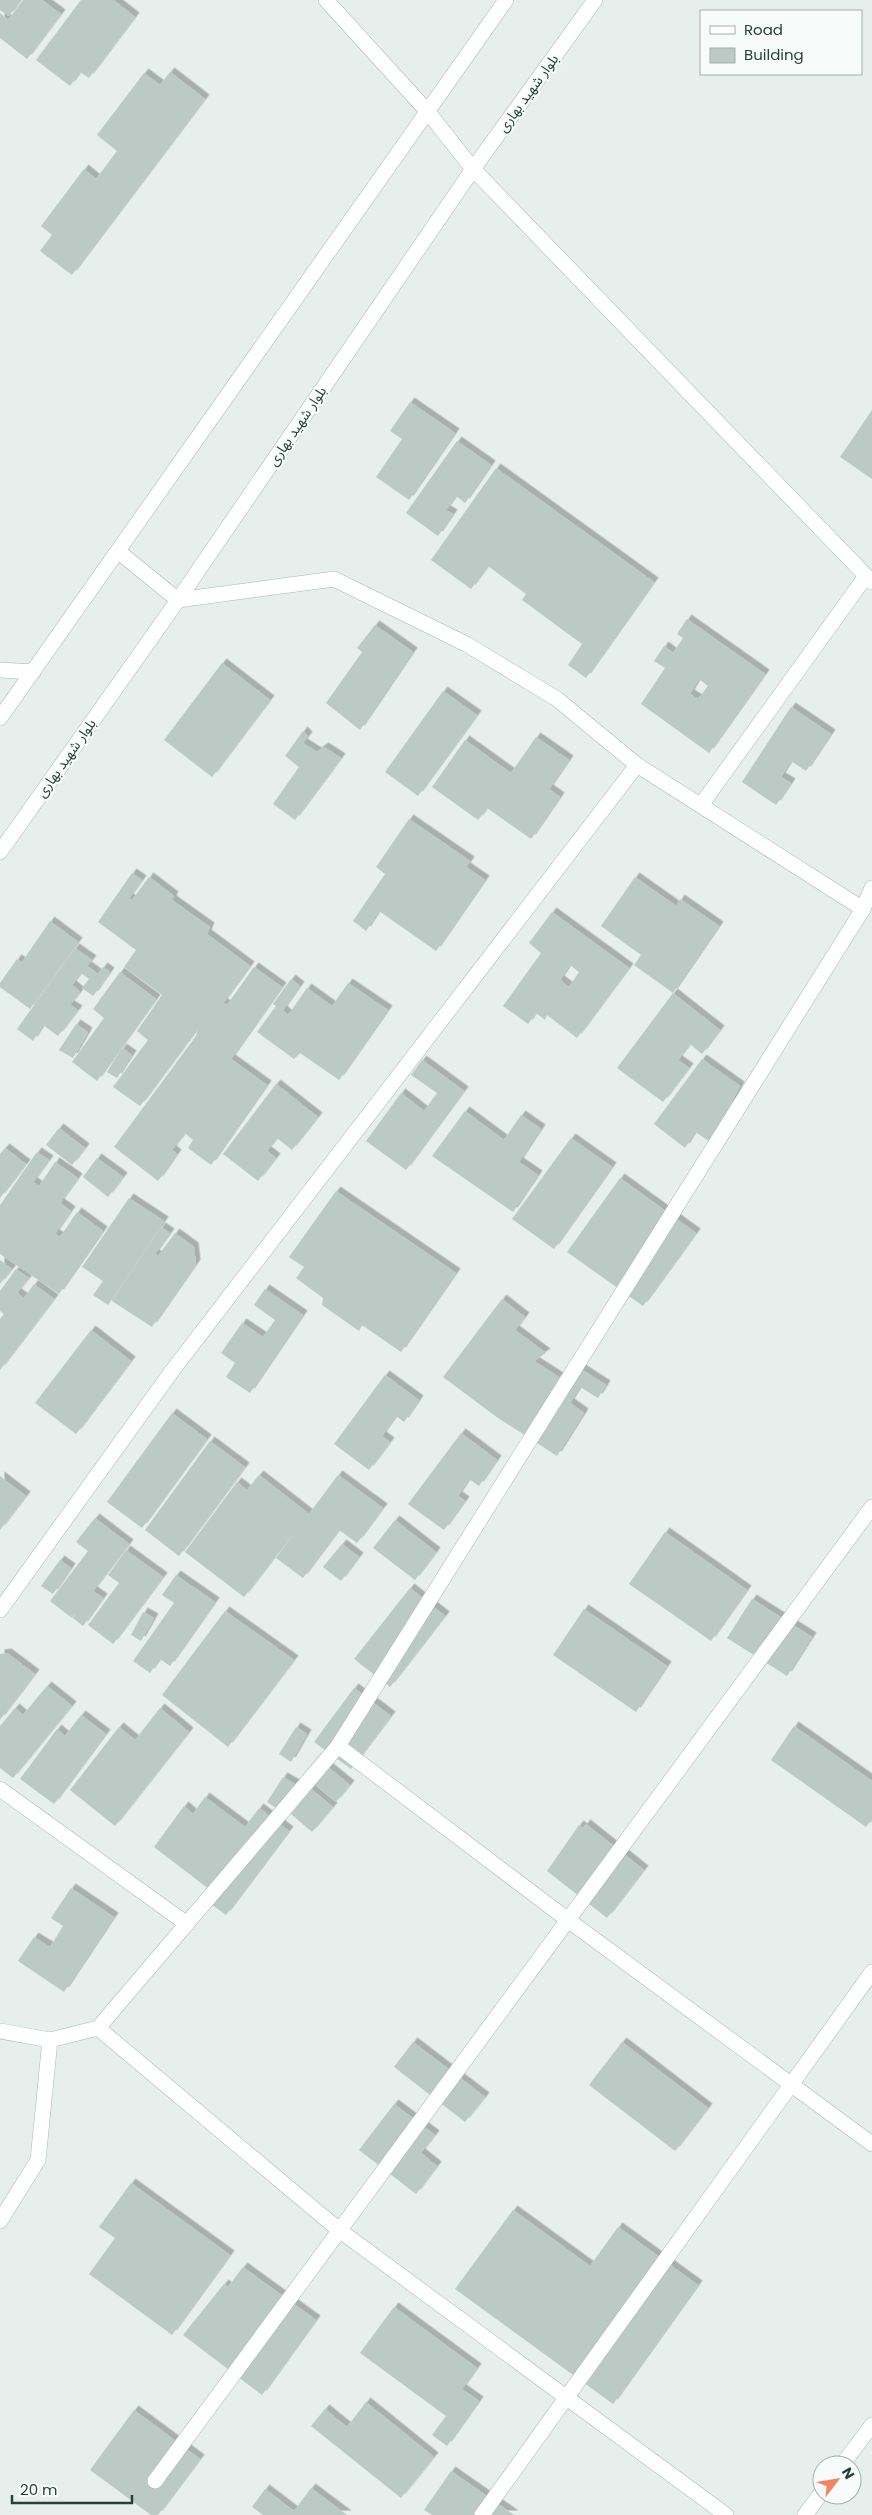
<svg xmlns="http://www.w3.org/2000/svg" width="872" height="2515" font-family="Poppins,'Noto Sans Arabic',sans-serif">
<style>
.building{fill:#bbcac4;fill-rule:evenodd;filter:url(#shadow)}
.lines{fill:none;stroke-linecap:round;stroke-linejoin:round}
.minor-casing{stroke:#a8b8b2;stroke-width:16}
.tertiary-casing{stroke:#a8b8b2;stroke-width:16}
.minor{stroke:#fff;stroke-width:15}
.tertiary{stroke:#fff;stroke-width:15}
.labels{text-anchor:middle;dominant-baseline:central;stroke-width:4.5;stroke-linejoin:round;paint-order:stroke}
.street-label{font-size:14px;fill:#24423a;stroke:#f7fbf9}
</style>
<defs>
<filter id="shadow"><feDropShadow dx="4.5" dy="-4.5" stdDeviation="0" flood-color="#0004"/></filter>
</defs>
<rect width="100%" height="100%" fill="#e6efeb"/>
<g class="building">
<path d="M 0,0 L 20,0 L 9,16 L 0,10 Z"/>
<path d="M 23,0 L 42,0 L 61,14 L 27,59 L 0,38 L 0,13 L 8,20 Z"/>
<path d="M 81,0 L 113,0 L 135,17 L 89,78 L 80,72 L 70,86 L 36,60 Z"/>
<path d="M 170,72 L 205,99 L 72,275 L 40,251 L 52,235 L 41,226 L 84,169 L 96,179 L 117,151 L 97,135 L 144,73 L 160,85 Z"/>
<path d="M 410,402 L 455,433 L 409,500 L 376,477 L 402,439 L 390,431 Z"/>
<path d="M 872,410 L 872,479 L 840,457 Z"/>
<path d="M 457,441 L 491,465 L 465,503 L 456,496 L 446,510 L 453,514 L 438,536 L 406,513 Z"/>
<path d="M 496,468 L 654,582 L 586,678 L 568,665 L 582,644 L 522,600 L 526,594 L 488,566 L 471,589 L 431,560 Z"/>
<path d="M 687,619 L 765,674 L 709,753 L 641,704 L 665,668 L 654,661 L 664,646 L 673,653 L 683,638 L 677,634 ZM 699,679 L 708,686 L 698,699 L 690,694 Z"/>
<path d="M 375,625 L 413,652 L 360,730 L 326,703 L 362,652 L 357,648 Z"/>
<path d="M 222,663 L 270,700 L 212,777 L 164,740 Z"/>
<path d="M 443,691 L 477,715 L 418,796 L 385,772 Z"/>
<path d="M 791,707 L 831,734 L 806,771 L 791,761 L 781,777 L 791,783 L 776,805 L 742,782 Z"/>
<path d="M 303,731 L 308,736 L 303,743 L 317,752 L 324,747 L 341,758 L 295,820 L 273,804 L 299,767 L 285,756 Z"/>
<path d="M 536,737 L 569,760 L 549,789 L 560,797 L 531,839 L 487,808 L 478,820 L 432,787 L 465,740 L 511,773 Z"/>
<path d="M 409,819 L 470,861 L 466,867 L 485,880 L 436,951 L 379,911 L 366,931 L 353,921 L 385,874 L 376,867 Z"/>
<path d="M 132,873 L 142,880 L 129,898 L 132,900 L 149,877 L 174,896 L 172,900 L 210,927 L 207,934 L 250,966 L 223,1003 L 227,1005 L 254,967 L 282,987 L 231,1059 L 267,1085 L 211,1165 L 188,1148 L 193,1140 L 185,1133 L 172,1150 L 177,1154 L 158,1181 L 114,1147 L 196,1036 L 198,1028 L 140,1106 L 113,1087 L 148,1040 L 137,1031 L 162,995 L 124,967 L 136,950 L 98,922 Z"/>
<path d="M 635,877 L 676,906 L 680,899 L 719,926 L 673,993 L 634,965 L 641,955 L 601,926 Z"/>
<path d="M 552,912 L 629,968 L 577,1038 L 547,1015 L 545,1020 L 536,1013 L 528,1024 L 503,1006 L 541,953 L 529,943 ZM 570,965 L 579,972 L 569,987 L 560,980 Z"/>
<path d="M 50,921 L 78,942 L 30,1009 L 0,987 L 0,983 L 17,959 L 22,962 Z"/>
<path d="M 75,948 L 92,960 L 87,966 L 98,974 L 103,967 L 110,972 L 93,996 L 82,988 L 89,979 L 81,973 L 72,985 L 80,992 L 70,1005 L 78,1010 L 58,1036 L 43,1025 L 33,1041 L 17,1029 Z"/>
<path d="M 120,972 L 156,999 L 97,1081 L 72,1062 L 104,1018 L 93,1009 Z"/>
<path d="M 291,979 L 300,986 L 283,1010 L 288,1015 L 307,988 L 332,1006 L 348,983 L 388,1010 L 339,1080 L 300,1053 L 294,1059 L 257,1032 L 276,1006 L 273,1004 Z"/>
<path d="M 673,993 L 720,1030 L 702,1054 L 690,1044 L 678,1060 L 689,1068 L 663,1102 L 617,1068 Z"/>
<path d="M 76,1024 L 88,1032 L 73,1058 L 59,1050 Z"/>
<path d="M 122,1048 L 132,1055 L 117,1078 L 107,1072 Z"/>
<path d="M 702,1059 L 740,1086 L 712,1143 L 695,1132 L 685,1148 L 654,1124 Z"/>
<path d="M 422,1060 L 464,1091 L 406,1170 L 366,1141 L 401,1093 L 424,1111 L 437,1093 L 411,1075 Z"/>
<path d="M 276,1084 L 318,1117 L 292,1150 L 277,1138 L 267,1151 L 276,1158 L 258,1181 L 223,1154 Z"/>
<path d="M 465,1111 L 504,1140 L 521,1115 L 541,1129 L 519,1162 L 538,1175 L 513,1212 L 432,1156 Z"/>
<path d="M 59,1128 L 85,1148 L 72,1165 L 46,1145 Z"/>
<path d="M 571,1138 L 612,1167 L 554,1249 L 512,1219 Z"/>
<path d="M 5,1148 L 26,1164 L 0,1198 L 0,1154 Z"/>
<path d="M 37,1152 L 49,1160 L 33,1182 L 39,1186 L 55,1162 L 78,1178 L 60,1203 L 71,1211 L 55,1234 L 60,1237 L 77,1212 L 103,1231 L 59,1294 L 0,1254 L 0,1205 Z"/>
<path d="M 97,1158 L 123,1177 L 108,1197 L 83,1177 Z"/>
<path d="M 620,1178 L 696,1233 L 643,1306 L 567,1252 Z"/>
<path d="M 336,1191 L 456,1273 L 401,1352 L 362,1325 L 359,1331 L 322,1305 L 323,1298 L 296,1278 L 304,1267 L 289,1257 Z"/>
<path d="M 129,1198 L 164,1221 L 108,1305 L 93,1295 L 103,1281 L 82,1267 Z"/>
<path d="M 161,1227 L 170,1233 L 155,1254 L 158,1256 L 175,1233 L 194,1247 L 196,1264 L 152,1327 L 112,1301 Z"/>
<path d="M 0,1260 L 12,1269 L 0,1284 Z"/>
<path d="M 16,1269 L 29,1278 L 17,1293 L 24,1298 L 34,1284 L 54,1299 L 0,1370 L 0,1319 L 4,1314 L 0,1311 L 0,1291 Z"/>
<path d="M 265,1289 L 303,1315 L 250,1393 L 226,1377 L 235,1363 L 221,1353 L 242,1323 L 263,1337 L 275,1320 L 254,1305 Z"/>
<path d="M 502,1299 L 525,1317 L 515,1330 L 546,1353 L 534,1361 L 562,1379 L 572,1363 L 606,1385 L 598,1398 L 580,1387 L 570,1403 L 584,1413 L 557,1456 L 498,1418 L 443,1377 Z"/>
<path d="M 91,1330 L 131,1361 L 76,1434 L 35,1403 Z"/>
<path d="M 385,1375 L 419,1400 L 404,1422 L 396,1416 L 382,1436 L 390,1442 L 369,1470 L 334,1444 Z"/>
<path d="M 172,1413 L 207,1439 L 142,1528 L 107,1502 Z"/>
<path d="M 461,1433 L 497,1460 L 479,1486 L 469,1479 L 458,1496 L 465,1501 L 444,1530 L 408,1504 Z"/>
<path d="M 210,1441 L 245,1467 L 179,1556 L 145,1530 Z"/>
<path d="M 259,1475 L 309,1514 L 338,1475 L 383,1508 L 357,1543 L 339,1530 L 303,1578 L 276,1558 L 301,1523 L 244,1597 L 185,1552 L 237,1482 L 247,1490 Z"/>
<path d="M 0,1476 L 26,1496 L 0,1530 Z"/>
<path d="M 95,1518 L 129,1544 L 93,1591 L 103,1598 L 83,1626 L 73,1618 L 76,1613 L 72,1618 L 50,1601 L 88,1551 L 76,1542 Z"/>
<path d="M 395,1520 L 436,1552 L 415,1580 L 373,1548 Z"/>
<path d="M 665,1532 L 747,1590 L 711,1641 L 629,1584 Z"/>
<path d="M 342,1544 L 359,1557 L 341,1581 L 323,1567 Z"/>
<path d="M 126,1550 L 163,1577 L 113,1644 L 88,1625 L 119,1583 L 108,1575 Z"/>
<path d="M 60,1560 L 71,1568 L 53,1594 L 41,1586 Z"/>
<path d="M 176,1575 L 215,1602 L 170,1666 L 160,1659 L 150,1673 L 133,1661 L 174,1603 L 162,1595 Z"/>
<path d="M 410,1588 L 445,1616 L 390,1687 L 354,1659 Z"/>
<path d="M 752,1599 L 812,1637 L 787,1676 L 727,1638 Z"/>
<path d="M 584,1609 L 667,1666 L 636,1712 L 553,1655 Z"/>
<path d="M 225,1611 L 294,1660 L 228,1747 L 162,1695 Z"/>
<path d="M 143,1612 L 154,1618 L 141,1641 L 131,1635 Z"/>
<path d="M 7,1653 L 35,1674 L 0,1720 L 0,1654 Z"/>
<path d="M 47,1686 L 72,1706 L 13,1778 L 0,1768 L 0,1726 L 15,1708 L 23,1715 Z"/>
<path d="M 354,1688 L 391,1716 L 351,1769 L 314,1742 Z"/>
<path d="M 160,1708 L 189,1732 L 115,1826 L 70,1790 L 119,1727 L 135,1740 Z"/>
<path d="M 81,1715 L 106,1734 L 54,1804 L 20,1779 L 57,1729 L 65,1736 Z"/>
<path d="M 794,1726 L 872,1781 L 872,1819 L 866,1827 L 771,1760 Z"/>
<path d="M 296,1727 L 307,1734 L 291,1762 L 279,1754 Z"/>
<path d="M 317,1758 L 350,1785 L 336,1802 L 303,1775 Z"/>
<path d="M 283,1777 L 297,1785 L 281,1811 L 267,1802 Z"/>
<path d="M 311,1789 L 333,1807 L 312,1832 L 291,1814 Z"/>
<path d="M 205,1797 L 245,1827 L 259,1808 L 289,1831 L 226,1915 L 211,1904 L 218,1896 L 154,1847 L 184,1806 L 193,1814 Z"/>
<path d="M 586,1824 L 644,1870 L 607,1918 L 547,1871 L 579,1825 L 583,1828 Z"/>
<path d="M 71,1888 L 114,1917 L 64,1992 L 18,1961 L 34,1937 L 50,1947 L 63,1926 L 51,1918 Z"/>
<path d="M 413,2042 L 485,2097 L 465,2122 L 394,2067 Z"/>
<path d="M 622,2042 L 708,2108 L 675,2151 L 589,2085 Z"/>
<path d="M 394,2104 L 435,2135 L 421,2153 L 437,2166 L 416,2194 L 359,2150 Z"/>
<path d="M 131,2183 L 230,2255 L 172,2335 L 89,2274 L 115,2238 L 99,2227 Z"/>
<path d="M 513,2210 L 590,2266 L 618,2227 L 698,2285 L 613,2404 L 455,2289 Z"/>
<path d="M 243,2267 L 316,2320 L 262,2395 L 183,2335 L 224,2284 L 228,2287 Z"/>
<path d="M 394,2307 L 477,2368 L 462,2389 L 479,2401 L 447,2446 L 432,2435 L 446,2416 L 360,2353 Z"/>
<path d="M 366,2402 L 434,2457 L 401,2498 L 311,2426 L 325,2409 L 347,2427 Z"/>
<path d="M 134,2410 L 200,2459 L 158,2515 L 151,2515 L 90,2470 Z"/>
<path d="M 451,2471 L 514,2515 L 432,2515 L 424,2510 Z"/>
<path d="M 311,2488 L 347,2515 L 263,2515 L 252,2507 L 265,2489 L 294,2511 Z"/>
</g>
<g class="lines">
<g class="minor-casing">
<g id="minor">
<path d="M 326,0 L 427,111"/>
<path d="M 0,670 L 33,672"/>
<path d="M 637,765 L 863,909"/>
<path d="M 701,805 L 866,576"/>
<path d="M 0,1610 L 172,1371 L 637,765 L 557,699 L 466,644 L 334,579 L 178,600"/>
<path d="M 338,1746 L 568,1920 L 872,2144"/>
<path d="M 0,1789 L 187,1924"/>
<path d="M 98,2028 L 339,2230 L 726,2515"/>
<path d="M 0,2031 L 50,2040 L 98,2028 L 338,1746 L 863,909 L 872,888"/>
<path d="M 0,2221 L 38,2160 L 50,2040"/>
<path d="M 842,2465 L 872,2425"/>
<path d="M 155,2481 L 872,1507"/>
<path d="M 482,2515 L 872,1972"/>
<path d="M 805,2515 L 822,2492"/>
</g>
</g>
<g class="tertiary-casing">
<g id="tertiary">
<path d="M 427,111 L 473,169 L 872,582"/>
<path d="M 119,552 L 178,600"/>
<path d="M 0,718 L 506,0"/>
<path d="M 0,852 L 178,600 L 473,169 L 595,0"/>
</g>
</g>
<use href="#minor" class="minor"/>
<use href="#tertiary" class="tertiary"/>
</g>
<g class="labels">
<g class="street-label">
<text transform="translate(528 93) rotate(-54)">بلوار شهید بهاری</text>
<text transform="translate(297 426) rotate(-56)">بلوار شهید بهاری</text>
<text transform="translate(66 758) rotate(-55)">بلوار شهید بهاری</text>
</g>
</g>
<rect x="700" y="10" width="162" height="65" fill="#f7fbf9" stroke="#a3b1ad"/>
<rect x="710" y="26" width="25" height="8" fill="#ffffff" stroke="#a3b1ad"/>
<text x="744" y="35" font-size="15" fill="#24423a">Road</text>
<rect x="710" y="48" width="25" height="15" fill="#bbcac4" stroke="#a3b1ad"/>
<text x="744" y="60" font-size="15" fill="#24423a">Building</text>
<g transform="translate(837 2480) rotate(59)"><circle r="24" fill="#f7fbf9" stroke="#a3b1ad"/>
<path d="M0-4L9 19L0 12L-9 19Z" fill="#f4845f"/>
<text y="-8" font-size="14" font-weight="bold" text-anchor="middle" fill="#24423a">N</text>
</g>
<path d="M12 2495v8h120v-8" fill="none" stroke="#24423a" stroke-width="2.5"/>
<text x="20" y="2495" font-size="15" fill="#24423a" stroke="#f7fbf9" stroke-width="4" paint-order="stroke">20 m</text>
</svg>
